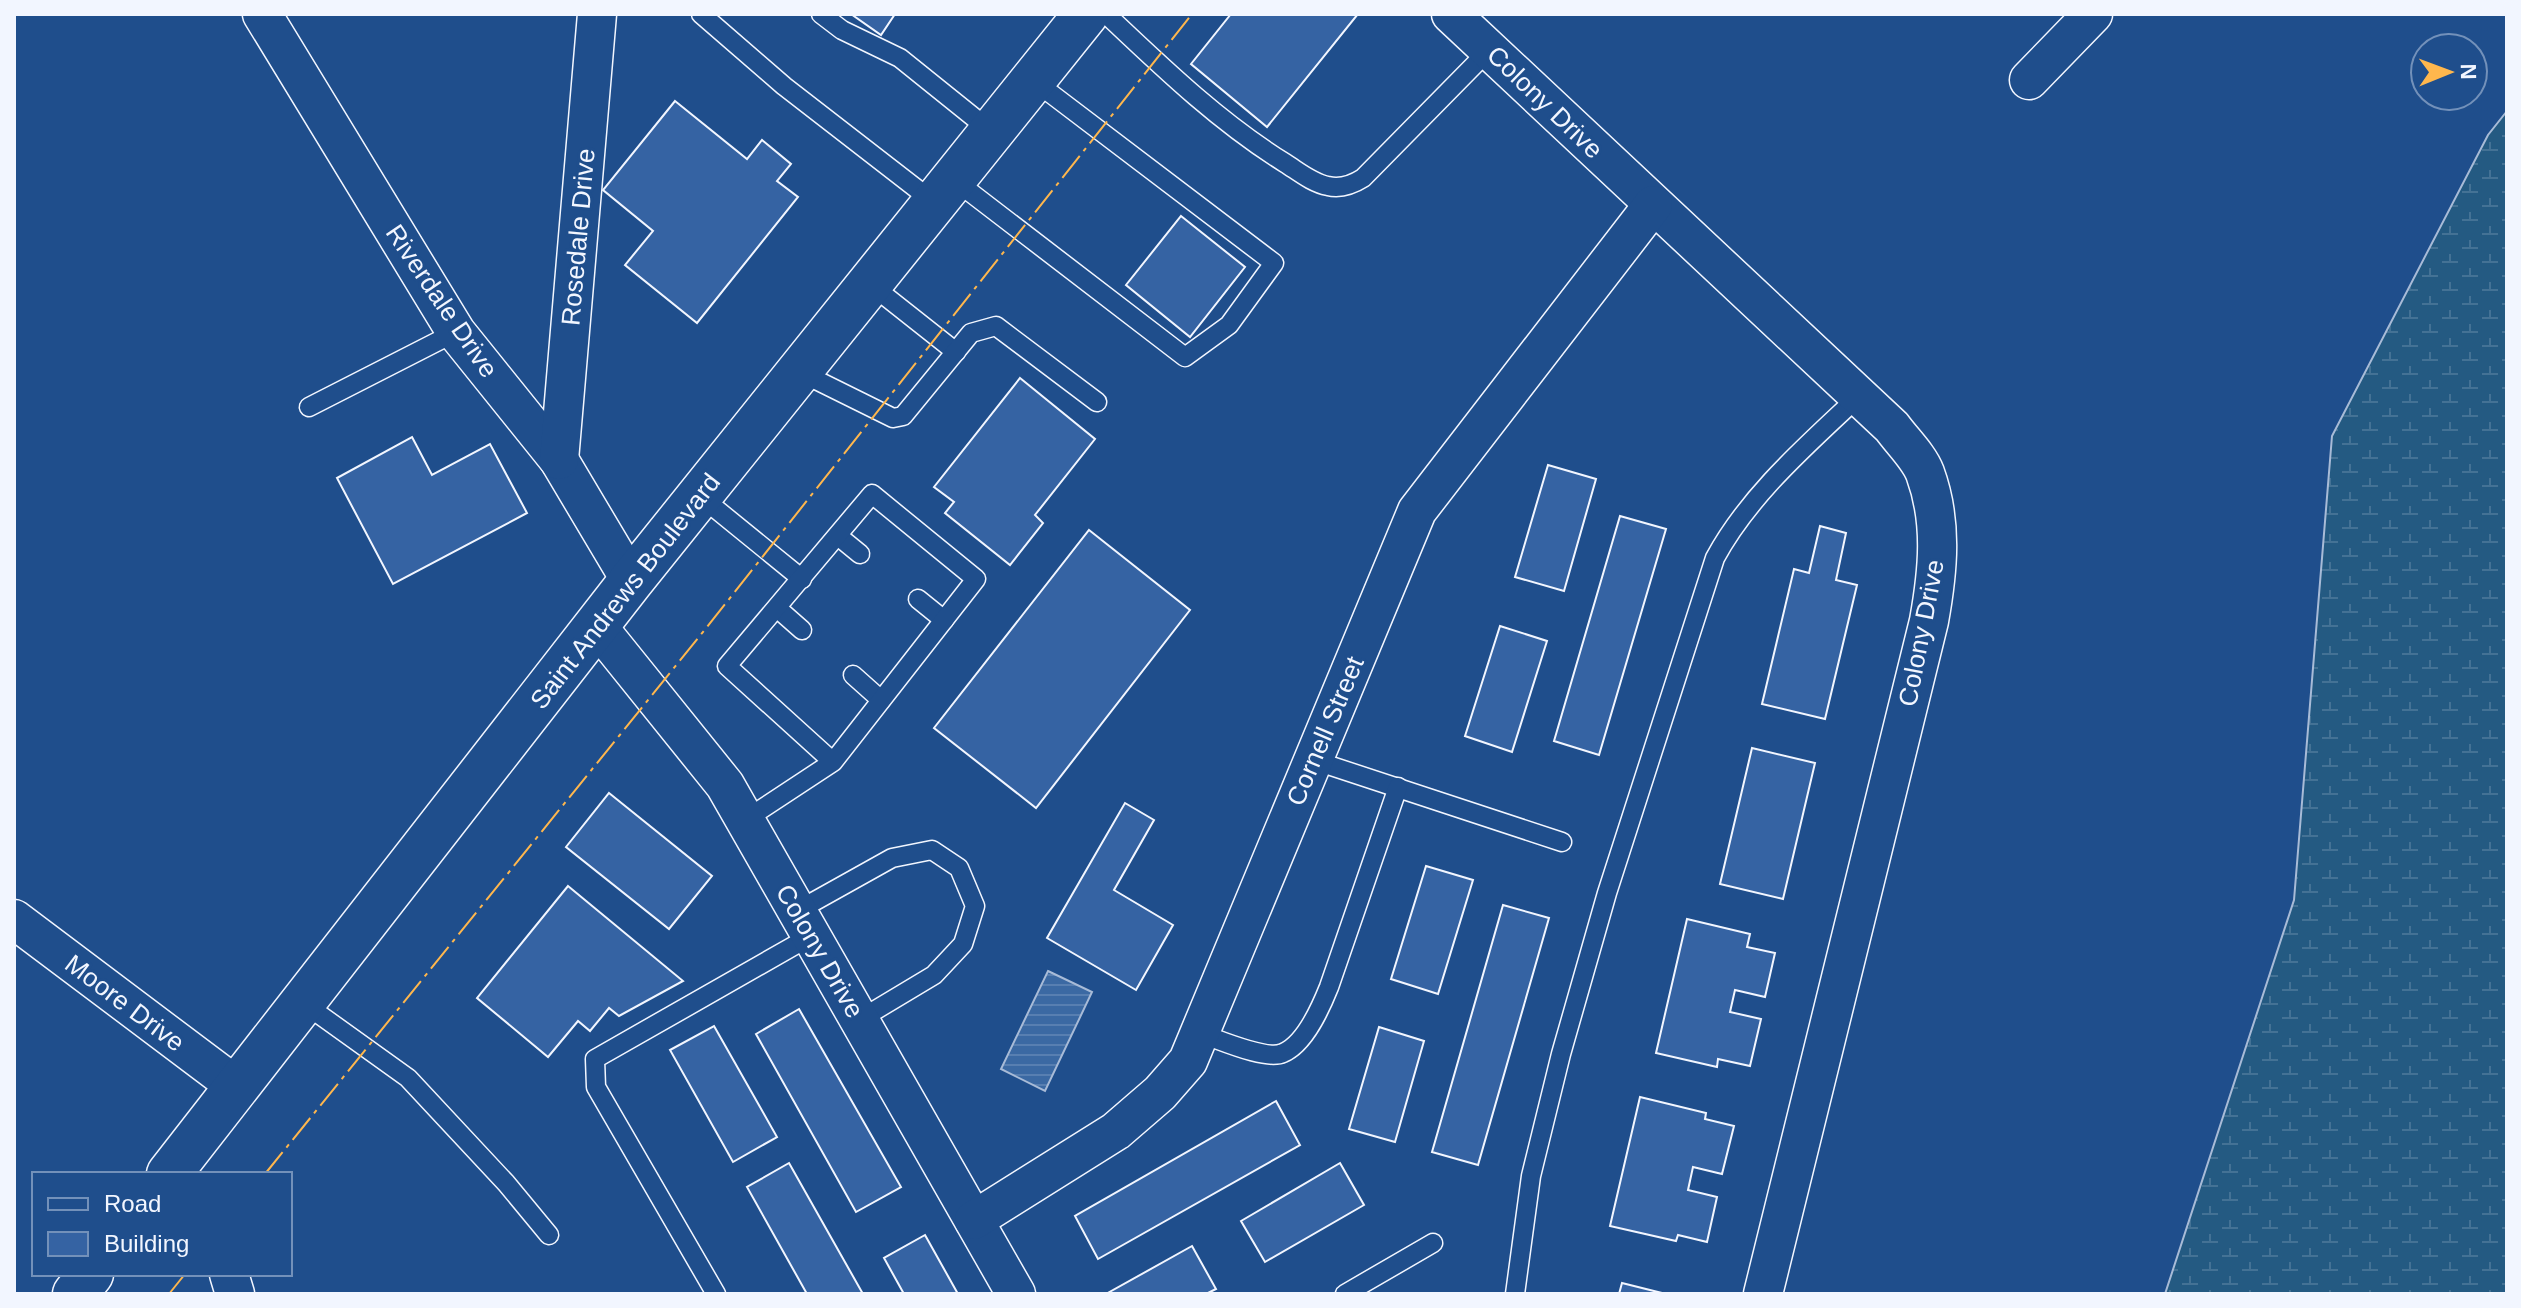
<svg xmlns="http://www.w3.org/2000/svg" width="2521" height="1308" font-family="Helvetica,sans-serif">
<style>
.wetland{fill:url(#wetland-marsh);stroke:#a8bbd7;stroke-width:2}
.water{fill:url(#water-rules);stroke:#a8bbd7;stroke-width:2}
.building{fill:#3563a3;stroke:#f2f6ff;stroke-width:2}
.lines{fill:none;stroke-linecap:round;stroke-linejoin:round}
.lane-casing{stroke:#f2f6ff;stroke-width:21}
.street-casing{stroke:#f2f6ff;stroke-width:41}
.primary-casing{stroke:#f2f6ff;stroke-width:47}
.lane{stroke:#1f4e8c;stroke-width:18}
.street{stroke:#1f4e8c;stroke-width:38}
.primary{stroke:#1f4e8c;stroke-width:44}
.power{stroke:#ffb74d;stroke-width:2;stroke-dasharray:28 6 4 6;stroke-linecap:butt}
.labels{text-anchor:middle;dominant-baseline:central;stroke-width:6;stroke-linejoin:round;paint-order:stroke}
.street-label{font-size:26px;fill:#f2f6ff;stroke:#1f4e8c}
</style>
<defs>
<pattern id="wetland-marsh" width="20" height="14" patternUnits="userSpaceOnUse" patternTransform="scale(2)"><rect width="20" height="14" fill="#245a82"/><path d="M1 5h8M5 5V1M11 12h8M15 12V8" fill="none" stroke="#447295"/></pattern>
<pattern id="water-rules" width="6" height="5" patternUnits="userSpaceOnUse" patternTransform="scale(2)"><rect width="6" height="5" fill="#3b69a3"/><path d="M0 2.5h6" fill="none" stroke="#587fb1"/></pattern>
</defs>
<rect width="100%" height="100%" fill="#1f4e8c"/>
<path class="wetland" d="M 2507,111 L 2507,1294 L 2165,1294 L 2294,900 L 2332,436 L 2488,135 Z"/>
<path class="water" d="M 1048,971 L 1092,992 L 1045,1091 L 1001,1069 Z"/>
<g class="building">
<path d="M 851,14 L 895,14 L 881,35 Z"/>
<path d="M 1231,14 L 1358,14 L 1267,127 L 1191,64 Z"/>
<path d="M 675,101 L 747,159 L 762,140 L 791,164 L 777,181 L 798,197 L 697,323 L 625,265 L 653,231 L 603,190 Z"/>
<path d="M 1181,216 L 1245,267 L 1190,337 L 1126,285 Z"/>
<path d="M 1020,378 L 1095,439 L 1035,515 L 1043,523 L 1010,565 L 945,513 L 954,502 L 934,487 Z"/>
<path d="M 412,437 L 432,475 L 490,444 L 527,513 L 393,584 L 337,478 Z"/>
<path d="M 1548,465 L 1596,479 L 1564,591 L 1515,577 Z"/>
<path d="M 1620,516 L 1666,529 L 1599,755 L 1554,741 Z"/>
<path d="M 1820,526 L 1846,533 L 1836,580 L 1857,585 L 1825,719 L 1762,704 L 1794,569 L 1809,573 Z"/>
<path d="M 1089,530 L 1190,610 L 1036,808 L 934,728 Z"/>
<path d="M 1500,626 L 1547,641 L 1512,752 L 1465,736 Z"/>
<path d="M 1752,748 L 1815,763 L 1783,899 L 1720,884 Z"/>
<path d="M 609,793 L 712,876 L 669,929 L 566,847 Z"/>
<path d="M 1125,803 L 1154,820 L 1114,890 L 1173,925 L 1136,990 L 1047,938 Z"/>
<path d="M 1426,866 L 1473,880 L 1438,994 L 1391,979 Z"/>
<path d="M 568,886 L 683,981 L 619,1016 L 609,1008 L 590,1031 L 578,1021 L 548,1057 L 477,998 Z"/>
<path d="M 1503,905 L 1549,918 L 1478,1165 L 1432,1152 Z"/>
<path d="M 1687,919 L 1750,934 L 1747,947 L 1775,953 L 1765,997 L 1735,990 L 1730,1012 L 1761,1019 L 1750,1066 L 1718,1059 L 1717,1067 L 1656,1053 Z"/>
<path d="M 799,1009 L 901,1187 L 856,1212 L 756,1034 Z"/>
<path d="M 714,1026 L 777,1137 L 733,1162 L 670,1050 Z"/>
<path d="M 1379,1027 L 1424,1041 L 1395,1142 L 1349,1129 Z"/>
<path d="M 1640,1097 L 1706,1113 L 1705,1119 L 1734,1126 L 1722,1174 L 1693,1167 L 1688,1190 L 1717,1197 L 1707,1242 L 1678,1235 L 1676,1241 L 1610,1226 Z"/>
<path d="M 1276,1101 L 1300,1145 L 1098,1259 L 1075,1216 Z"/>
<path d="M 789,1163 L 863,1294 L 807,1294 L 747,1187 Z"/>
<path d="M 1340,1163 L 1364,1205 L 1265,1262 L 1241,1221 Z"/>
<path d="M 925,1235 L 958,1294 L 904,1294 L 884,1258 Z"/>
<path d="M 1192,1246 L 1216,1289 L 1206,1294 L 1106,1294 Z"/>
<path d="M 1622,1283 L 1666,1294 L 1619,1294 Z"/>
</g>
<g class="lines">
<g class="lane-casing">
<g id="lane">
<path d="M 701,14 L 784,86 L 935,203"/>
<path d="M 821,14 L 842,30 L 900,58 L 992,132"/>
<path d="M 1106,14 C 1162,67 1219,122 1285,163 C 1298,171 1312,183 1328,186 C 1341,189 1352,185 1363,178 L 1490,49"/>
<path d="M 953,179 L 1185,357 L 1229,325 L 1274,263 L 1033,80"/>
<path d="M 870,284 L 956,352"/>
<path d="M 800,372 L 893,418 L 903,416 L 971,333 L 996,326 L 1097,402"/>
<path d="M 309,407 L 456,332"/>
<path d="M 700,496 L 802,579"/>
<path d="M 838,536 L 860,554"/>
<path d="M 918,599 L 944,620"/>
<path d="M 777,608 L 802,630"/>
<path d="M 853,675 L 881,700"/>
<path d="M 1313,760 L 1562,842"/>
<path d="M 745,820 L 833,762 L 976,579 L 872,494 L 727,666 L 833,762"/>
<path d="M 797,911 L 892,858 L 932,850 L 959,868 L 975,906 L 963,944 L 934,975 L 859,1020"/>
<path d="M 302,1002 L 408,1078 L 506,1183 L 549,1235"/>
<path d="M 1199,1033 C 1218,1039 1266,1061 1283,1053 C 1305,1044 1321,1007 1329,987 L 1398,787"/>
<path d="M 716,1294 L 596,1087 L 595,1059 L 811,936"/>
<path d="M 1345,1294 L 1433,1243"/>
<path d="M 1515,1294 L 1531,1176 L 1561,1054 L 1607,893 L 1715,558 C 1749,495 1807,445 1859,396"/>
</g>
</g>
<g class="street-casing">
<g id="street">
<path d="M 262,14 L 456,332 L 559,460 L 631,581"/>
<path d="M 1451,14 L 1892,427 C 1902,441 1919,457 1925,473 C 1943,522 1938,571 1929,621 L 1763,1294"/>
<path d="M 2029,80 L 2093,14"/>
<path d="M 559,460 L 597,14"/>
<path d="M 597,626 L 725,785 L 1016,1294"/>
<path d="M 14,919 L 236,1086"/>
<path d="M 974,1220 L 1116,1131 L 1160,1093 L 1188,1061 L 1417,511 L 1653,205"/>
<path d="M 229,1274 L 235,1294"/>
</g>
</g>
<g class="primary-casing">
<g id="primary">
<path d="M 169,1174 L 631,581 L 1086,14"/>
<path d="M 75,1294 L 91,1274"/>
</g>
</g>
<use href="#lane" class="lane"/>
<use href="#street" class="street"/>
<use href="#primary" class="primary"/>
<g class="power">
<path d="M 265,1174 L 707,627 L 1192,14"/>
<path d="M 169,1294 L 185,1274"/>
</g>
</g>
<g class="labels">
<g class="street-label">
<text transform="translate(1545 102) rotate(44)">Colony Drive</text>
<text transform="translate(578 237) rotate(-85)">Rosedale Drive</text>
<text transform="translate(442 301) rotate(56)">Riverdale Drive</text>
<text transform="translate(625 591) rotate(-52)">Saint Andrews Boulevard</text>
<text transform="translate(1921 633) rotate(-79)">Colony Drive</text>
<text transform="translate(1325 731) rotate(-67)">Cornell Street</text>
<text transform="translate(820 951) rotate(60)">Colony Drive</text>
<text transform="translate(125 1003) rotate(37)">Moore Drive</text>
</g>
</g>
<rect width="2521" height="1308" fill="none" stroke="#f2f6ff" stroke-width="32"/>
<rect x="32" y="1172" width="260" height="104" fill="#1f4e8c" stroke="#7391ba" stroke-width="2"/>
<rect x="48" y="1198" width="40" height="12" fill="#1f4e8c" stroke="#7391ba" stroke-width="2"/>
<text x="104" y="1212" font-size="24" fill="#f2f6ff">Road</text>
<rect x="48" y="1232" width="40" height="24" fill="#3563a3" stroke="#7391ba" stroke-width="2"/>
<text x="104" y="1252" font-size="24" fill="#f2f6ff">Building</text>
<g transform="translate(2449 72) rotate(89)"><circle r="38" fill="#1f4e8c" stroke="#7391ba" stroke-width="2"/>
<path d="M0-6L14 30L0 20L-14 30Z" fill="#ffb74d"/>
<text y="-12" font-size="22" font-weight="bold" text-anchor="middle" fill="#f2f6ff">N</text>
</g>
</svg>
